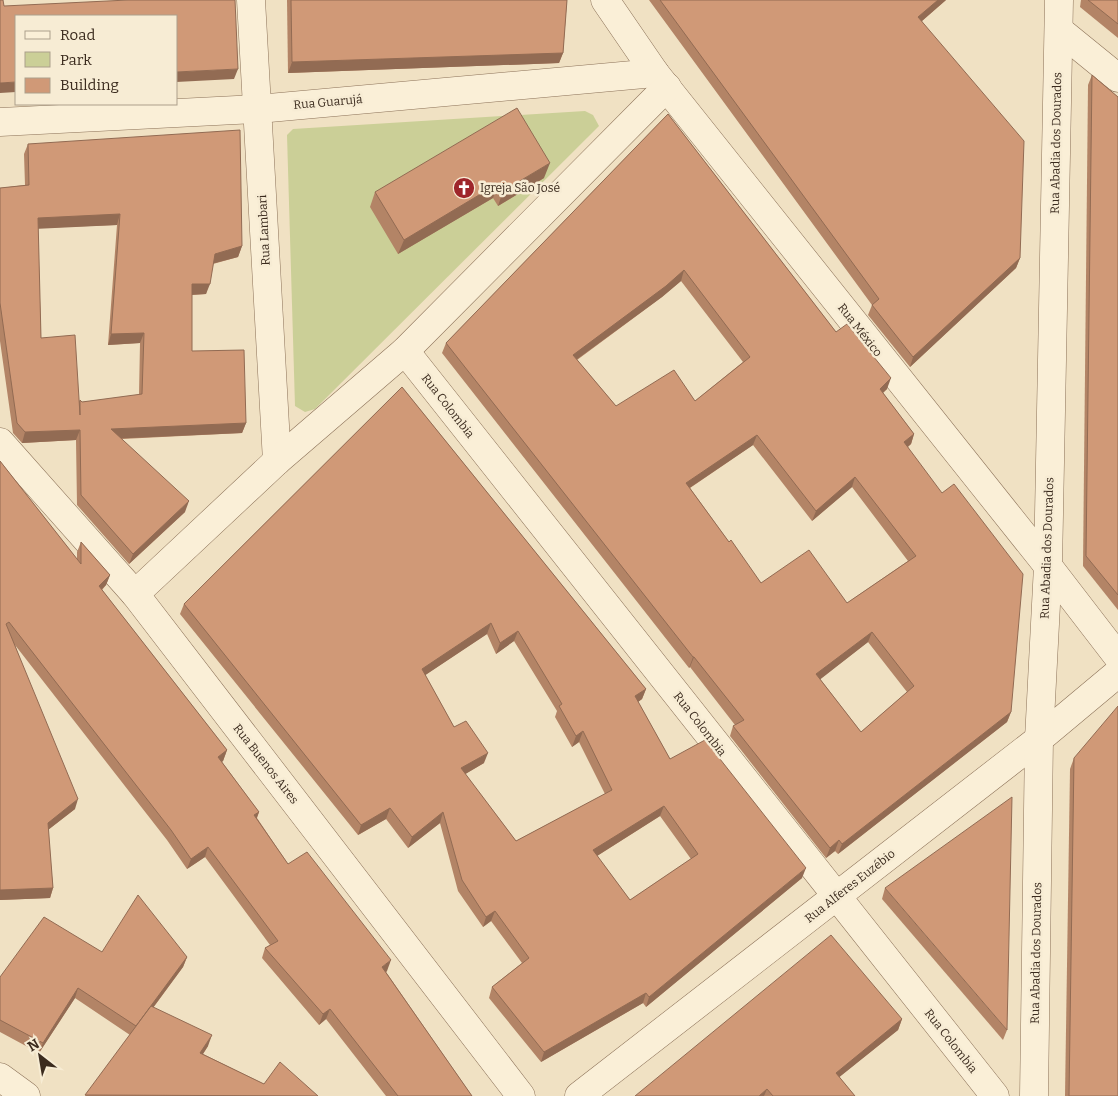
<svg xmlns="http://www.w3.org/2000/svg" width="1118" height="1096" font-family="Bitter,serif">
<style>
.green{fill:#cbcf97}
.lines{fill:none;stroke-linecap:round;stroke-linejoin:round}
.street-casing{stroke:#8c7259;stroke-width:29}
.street{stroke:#faefd7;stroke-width:28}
.wall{fill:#b38466;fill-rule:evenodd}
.shaded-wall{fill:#926b53}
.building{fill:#d09977;stroke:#926b53;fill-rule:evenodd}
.labels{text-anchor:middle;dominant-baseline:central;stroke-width:5;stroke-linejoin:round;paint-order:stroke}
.street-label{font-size:12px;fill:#3b2b1e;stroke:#f7ecd4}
.poi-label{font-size:12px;fill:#3b2b1e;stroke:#f7ecd4;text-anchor:start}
</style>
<rect width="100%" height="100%" fill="#f0e1c3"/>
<path class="green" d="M 585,111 L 593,115 L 599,126 L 315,409 L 305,412 L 295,406 L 287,135 L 293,129 Z"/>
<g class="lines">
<g class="street-casing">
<g id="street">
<path d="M 251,0 L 277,461"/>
<path d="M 605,0 L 655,73 L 1048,566 L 1118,657"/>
<path d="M 1059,30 L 1118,78"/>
<path d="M 0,122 L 258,109 L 655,73"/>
<path d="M 405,351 L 995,1096"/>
<path d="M 0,442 L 135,594 L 521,1096"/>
<path d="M 135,594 L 277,461 L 405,351 L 667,87"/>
<path d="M 0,1077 L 26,1096"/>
<path d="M 579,1096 L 1039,739 L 1118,673"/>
<path d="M 1034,1096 L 1039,739 L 1048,566 L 1059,0"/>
</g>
</g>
<use href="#street" class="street"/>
</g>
<g class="wall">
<path d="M 287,0 L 567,0 L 563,53 L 559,63 L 288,73 Z"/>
<path d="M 649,0 L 946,0 L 922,21 L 1020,258 L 1016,268 L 910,367 L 868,315 L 872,305 Z"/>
<path d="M 1081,0 L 1118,0 L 1118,38 L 1080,7 Z"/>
<path d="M 1092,75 L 1118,97 L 1118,610 L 1083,566 L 1088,85 Z"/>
<path d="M 668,114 L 836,332 L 887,389 L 883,393 L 914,434 L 911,444 L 908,447 L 1011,712 L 1007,722 L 838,854 L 835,851 L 826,858 L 730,736 L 733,726 L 735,725 L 690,667 L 689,668 L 442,353 L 446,343 ZM 681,281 L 743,362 L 695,401 L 616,406 L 577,360 L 662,297 ZM 753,445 L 812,521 L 852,487 L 908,561 L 847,603 L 761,583 L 729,542 L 690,488 ZM 868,642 L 907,692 L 861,732 L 820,679 Z"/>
<path d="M 28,144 L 242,246 L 238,257 L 213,264 L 206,294 L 192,295 L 192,351 L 246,423 L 242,433 L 122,439 L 185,512 L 129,564 L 77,505 L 76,440 L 22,443 L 13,433 L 0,341 L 0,188 L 25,185 L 24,154 ZM 117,225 L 108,345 L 140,343 L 139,395 L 82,402 L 79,401 L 41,338 L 38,228 Z"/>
<path d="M 544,178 L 498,206 L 493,198 L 398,254 L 370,207 L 375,192 Z"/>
<path d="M 402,387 L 646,689 L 642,699 L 638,702 L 670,759 L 802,878 L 646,1007 L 643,1003 L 541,1062 L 489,998 L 492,987 L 522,963 L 491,921 L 483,927 L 458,891 L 440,823 L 408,848 L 386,819 L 358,835 L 180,614 L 184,604 ZM 487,634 L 496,654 L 514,641 L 557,711 L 555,717 L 572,747 L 579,742 L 605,794 L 516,841 L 465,774 L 484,763 L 454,727 L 425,675 ZM 660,816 L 691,859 L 630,900 L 597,856 Z"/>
<path d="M 0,461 L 77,559 L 77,552 L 81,542 L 110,575 L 106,585 L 102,590 L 227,750 L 223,761 L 222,762 L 259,812 L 257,818 L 288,864 L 387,971 L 386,972 L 472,1096 L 386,1096 L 326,1019 L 319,1025 L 262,958 L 265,948 L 270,945 L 205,857 L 187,869 L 167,840 L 15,645 L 75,809 L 48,830 L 53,888 L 50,898 L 0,900 Z"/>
<path d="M 1074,758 L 1118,1096 L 1065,1096 L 1070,769 Z"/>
<path d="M 885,888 L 1007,1030 L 1003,1040 L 882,899 Z"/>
<path d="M 102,952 L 187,957 L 183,967 L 153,1008 L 208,1046 L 203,1054 L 264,1084 L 318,1096 L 85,1096 L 130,1035 L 75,998 L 39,1053 L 0,1032 L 0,977 Z"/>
<path d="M 902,1019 L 898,1030 L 839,1077 L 855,1096 L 635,1096 Z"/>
</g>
<g class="shaded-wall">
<path d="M 938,0 L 946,0 L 915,27 L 918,17 Z"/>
<path d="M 563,53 L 559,63 L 288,73 L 292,62 Z"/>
<path d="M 238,69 L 234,79 L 176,82 L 176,72 Z"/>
<path d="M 16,82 L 16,92 L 0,93 L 0,83 Z"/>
<path d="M 550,163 L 544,178 L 498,206 L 503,191 Z"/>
<path d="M 499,183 L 493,198 L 398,254 L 404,240 Z"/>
<path d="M 120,214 L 117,225 L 34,229 L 38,218 Z"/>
<path d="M 242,246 L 238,257 L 211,264 L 215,254 Z"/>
<path d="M 1020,258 L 1016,268 L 910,367 L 913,357 Z"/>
<path d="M 684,270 L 681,281 L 662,297 L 569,365 L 573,355 Z"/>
<path d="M 192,284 L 210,284 L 206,294 L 188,295 Z"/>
<path d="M 144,333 L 140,343 L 108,345 L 111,334 Z"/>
<path d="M 891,378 L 887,389 L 876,399 L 880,389 Z"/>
<path d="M 246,423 L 242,433 L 108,439 L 111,429 Z"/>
<path d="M 80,430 L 76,440 L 22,443 L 25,432 Z"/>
<path d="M 914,434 L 911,444 L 900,452 L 904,442 Z"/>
<path d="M 757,435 L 753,445 L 682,493 L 686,483 Z"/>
<path d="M 855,477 L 852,487 L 812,521 L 816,511 Z"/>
<path d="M 189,501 L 185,512 L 129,564 L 133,554 Z"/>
<path d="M 110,575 L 106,585 L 95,596 L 99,586 Z"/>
<path d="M 491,623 L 487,634 L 418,680 L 422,669 Z"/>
<path d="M 518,631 L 514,641 L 496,654 L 500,643 Z"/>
<path d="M 872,632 L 868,642 L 813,685 L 816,674 Z"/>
<path d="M 693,657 L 694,657 L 690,667 L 689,668 Z"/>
<path d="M 646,689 L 642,699 L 631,707 L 635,696 Z"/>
<path d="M 1011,712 L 1007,722 L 838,854 L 842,844 Z"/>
<path d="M 583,731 L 579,742 L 572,747 L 576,736 Z"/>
<path d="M 227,750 L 223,761 L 214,767 L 218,757 Z"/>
<path d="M 488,753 L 484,763 L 457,779 L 461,768 Z"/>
<path d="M 78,799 L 75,809 L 44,833 L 48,823 Z"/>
<path d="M 664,806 L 660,816 L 589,861 L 593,850 Z"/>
<path d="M 390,808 L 386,819 L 358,835 L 361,825 Z"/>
<path d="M 259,812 L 255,822 L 254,815 Z"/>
<path d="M 443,812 L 440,823 L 408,848 L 412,837 Z"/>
<path d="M 839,840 L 835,851 L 826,858 L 830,848 Z"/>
<path d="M 208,847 L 205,857 L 187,869 L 191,859 Z"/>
<path d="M 806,868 L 802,878 L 646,1007 L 649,997 Z"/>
<path d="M 53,888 L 50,898 L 0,900 L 0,890 Z"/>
<path d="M 495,911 L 491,921 L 483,927 L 486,917 Z"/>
<path d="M 187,957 L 183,967 L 132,1036 L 136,1026 Z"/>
<path d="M 391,960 L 387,971 L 379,978 L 382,967 Z"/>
<path d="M 78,988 L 75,998 L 39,1053 L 43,1043 Z"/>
<path d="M 646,993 L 643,1003 L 541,1062 L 544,1052 Z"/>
<path d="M 330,1009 L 326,1019 L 319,1025 L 323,1014 Z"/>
<path d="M 902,1019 L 898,1030 L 832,1083 L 836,1073 Z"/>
<path d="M 212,1035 L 208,1046 L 197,1063 L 200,1053 Z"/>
<path d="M 767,1089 L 764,1096 L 759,1096 Z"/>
</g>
<g class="building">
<path d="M 0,0 L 3,0 L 4,6 L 128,0 L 235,0 L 238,69 L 176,72 L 176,16 L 16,16 L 16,82 L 0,83 Z"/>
<path d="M 291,0 L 567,0 L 563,53 L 292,62 Z"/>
<path d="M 660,0 L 938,0 L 918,17 L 1024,141 L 1020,258 L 913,357 L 872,305 L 879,299 Z"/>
<path d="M 1088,0 L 1118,0 L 1118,24 Z"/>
<path d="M 1092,75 L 1118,97 L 1118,595 L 1086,556 Z"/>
<path d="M 517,108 L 550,163 L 503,191 L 499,183 L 404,240 L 375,192 Z"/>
<path d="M 668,114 L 836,332 L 847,324 L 891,378 L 880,389 L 914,434 L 904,442 L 942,493 L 954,484 L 1023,574 L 1011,712 L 842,844 L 839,840 L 830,848 L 733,726 L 744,720 L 694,657 L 693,657 L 446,343 ZM 684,270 L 750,357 L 695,401 L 674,370 L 616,406 L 573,355 L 666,286 ZM 757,435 L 816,511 L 855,477 L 916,556 L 847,603 L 809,550 L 761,583 L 731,540 L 729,542 L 686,483 ZM 872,632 L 914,686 L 861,732 L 816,674 Z"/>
<path d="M 240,130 L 242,246 L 215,254 L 210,284 L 192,284 L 192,351 L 244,350 L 246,423 L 111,429 L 189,501 L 133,554 L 81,495 L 80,430 L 25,432 L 17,423 L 0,303 L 0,188 L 29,185 L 28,144 ZM 120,214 L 111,334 L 144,333 L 142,394 L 82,402 L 80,400 L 80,415 L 75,335 L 41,338 L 38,218 Z"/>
<path d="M 402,387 L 646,689 L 635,696 L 670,759 L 705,740 L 806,868 L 649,997 L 646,993 L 544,1052 L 492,987 L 529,958 L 495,911 L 486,917 L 462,880 L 443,812 L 412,837 L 390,808 L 361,825 L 184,604 ZM 491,623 L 500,643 L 518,631 L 562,704 L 559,706 L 576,736 L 583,731 L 612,790 L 516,841 L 461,768 L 488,753 L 466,721 L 454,727 L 422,669 ZM 664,806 L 698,854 L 630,900 L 593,850 Z"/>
<path d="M 0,461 L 81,564 L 81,542 L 110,575 L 99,586 L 227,750 L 218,757 L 259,812 L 254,815 L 288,864 L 307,852 L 391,960 L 382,967 L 472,1096 L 398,1096 L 330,1009 L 323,1014 L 265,948 L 278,941 L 208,847 L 191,859 L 171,830 L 9,622 L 6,624 L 78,799 L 48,823 L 53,888 L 0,890 Z"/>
<path d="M 1118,706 L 1118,1096 L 1069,1096 L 1074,758 Z"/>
<path d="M 1012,797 L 1007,1030 L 885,888 Z"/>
<path d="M 138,895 L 187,957 L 136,1026 L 78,988 L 43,1043 L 0,1020 L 0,977 L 44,917 L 102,952 Z"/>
<path d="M 831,935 L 902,1019 L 836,1073 L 855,1096 L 773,1096 L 767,1089 L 759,1096 L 635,1096 Z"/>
<path d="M 151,1006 L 212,1035 L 200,1053 L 264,1084 L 280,1062 L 318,1096 L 85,1095 Z"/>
</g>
<defs>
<g id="church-disc" transform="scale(1.125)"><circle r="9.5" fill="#9e262b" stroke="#f7ecd4"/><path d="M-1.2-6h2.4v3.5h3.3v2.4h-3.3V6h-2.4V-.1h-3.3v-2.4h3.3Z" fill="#fff"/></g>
</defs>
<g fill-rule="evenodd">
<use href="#church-disc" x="464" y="188"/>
</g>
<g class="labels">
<g class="street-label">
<text transform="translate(328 102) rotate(-5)">Rua Guarujá</text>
<text transform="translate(1056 143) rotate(-89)">Rua Abadia dos Dourados</text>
<text transform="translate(264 230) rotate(-93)">Rua Lambari</text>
<text transform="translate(860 330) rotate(52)">Rua México</text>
<text transform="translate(448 406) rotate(52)">Rua Colombia</text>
<text transform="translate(1047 548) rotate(-88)">Rua Abadia dos Dourados</text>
<text transform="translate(700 724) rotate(52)">Rua Colombia</text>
<text transform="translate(266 764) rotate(52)">Rua Buenos Aires</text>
<text transform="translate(850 886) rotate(-38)">Rua Alferes Euzébio</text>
<text transform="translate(1036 953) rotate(-89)">Rua Abadia dos Dourados</text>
<text transform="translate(951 1041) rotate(52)">Rua Colombia</text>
</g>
<g class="poi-label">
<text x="480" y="188">Igreja São José</text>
</g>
</g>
<rect x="15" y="15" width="162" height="90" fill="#f7ecd4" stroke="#ac9f8b"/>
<rect x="25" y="31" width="25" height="8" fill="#faefd7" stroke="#ac9f8b"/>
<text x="60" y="40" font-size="15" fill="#3b2b1e">Road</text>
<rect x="25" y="52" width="25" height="15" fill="#cbcf97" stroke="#ac9f8b"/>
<text x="60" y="65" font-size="15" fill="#3b2b1e">Park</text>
<rect x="25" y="78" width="25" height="15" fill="#d09977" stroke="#ac9f8b"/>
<text x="60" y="90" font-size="15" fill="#3b2b1e">Building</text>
<g transform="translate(40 1056) rotate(329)" stroke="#f7ecd4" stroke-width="4" paint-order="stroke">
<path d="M0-4L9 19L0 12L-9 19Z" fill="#3b2b1e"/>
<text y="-8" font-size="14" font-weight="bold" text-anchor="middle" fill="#3b2b1e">N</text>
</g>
</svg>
